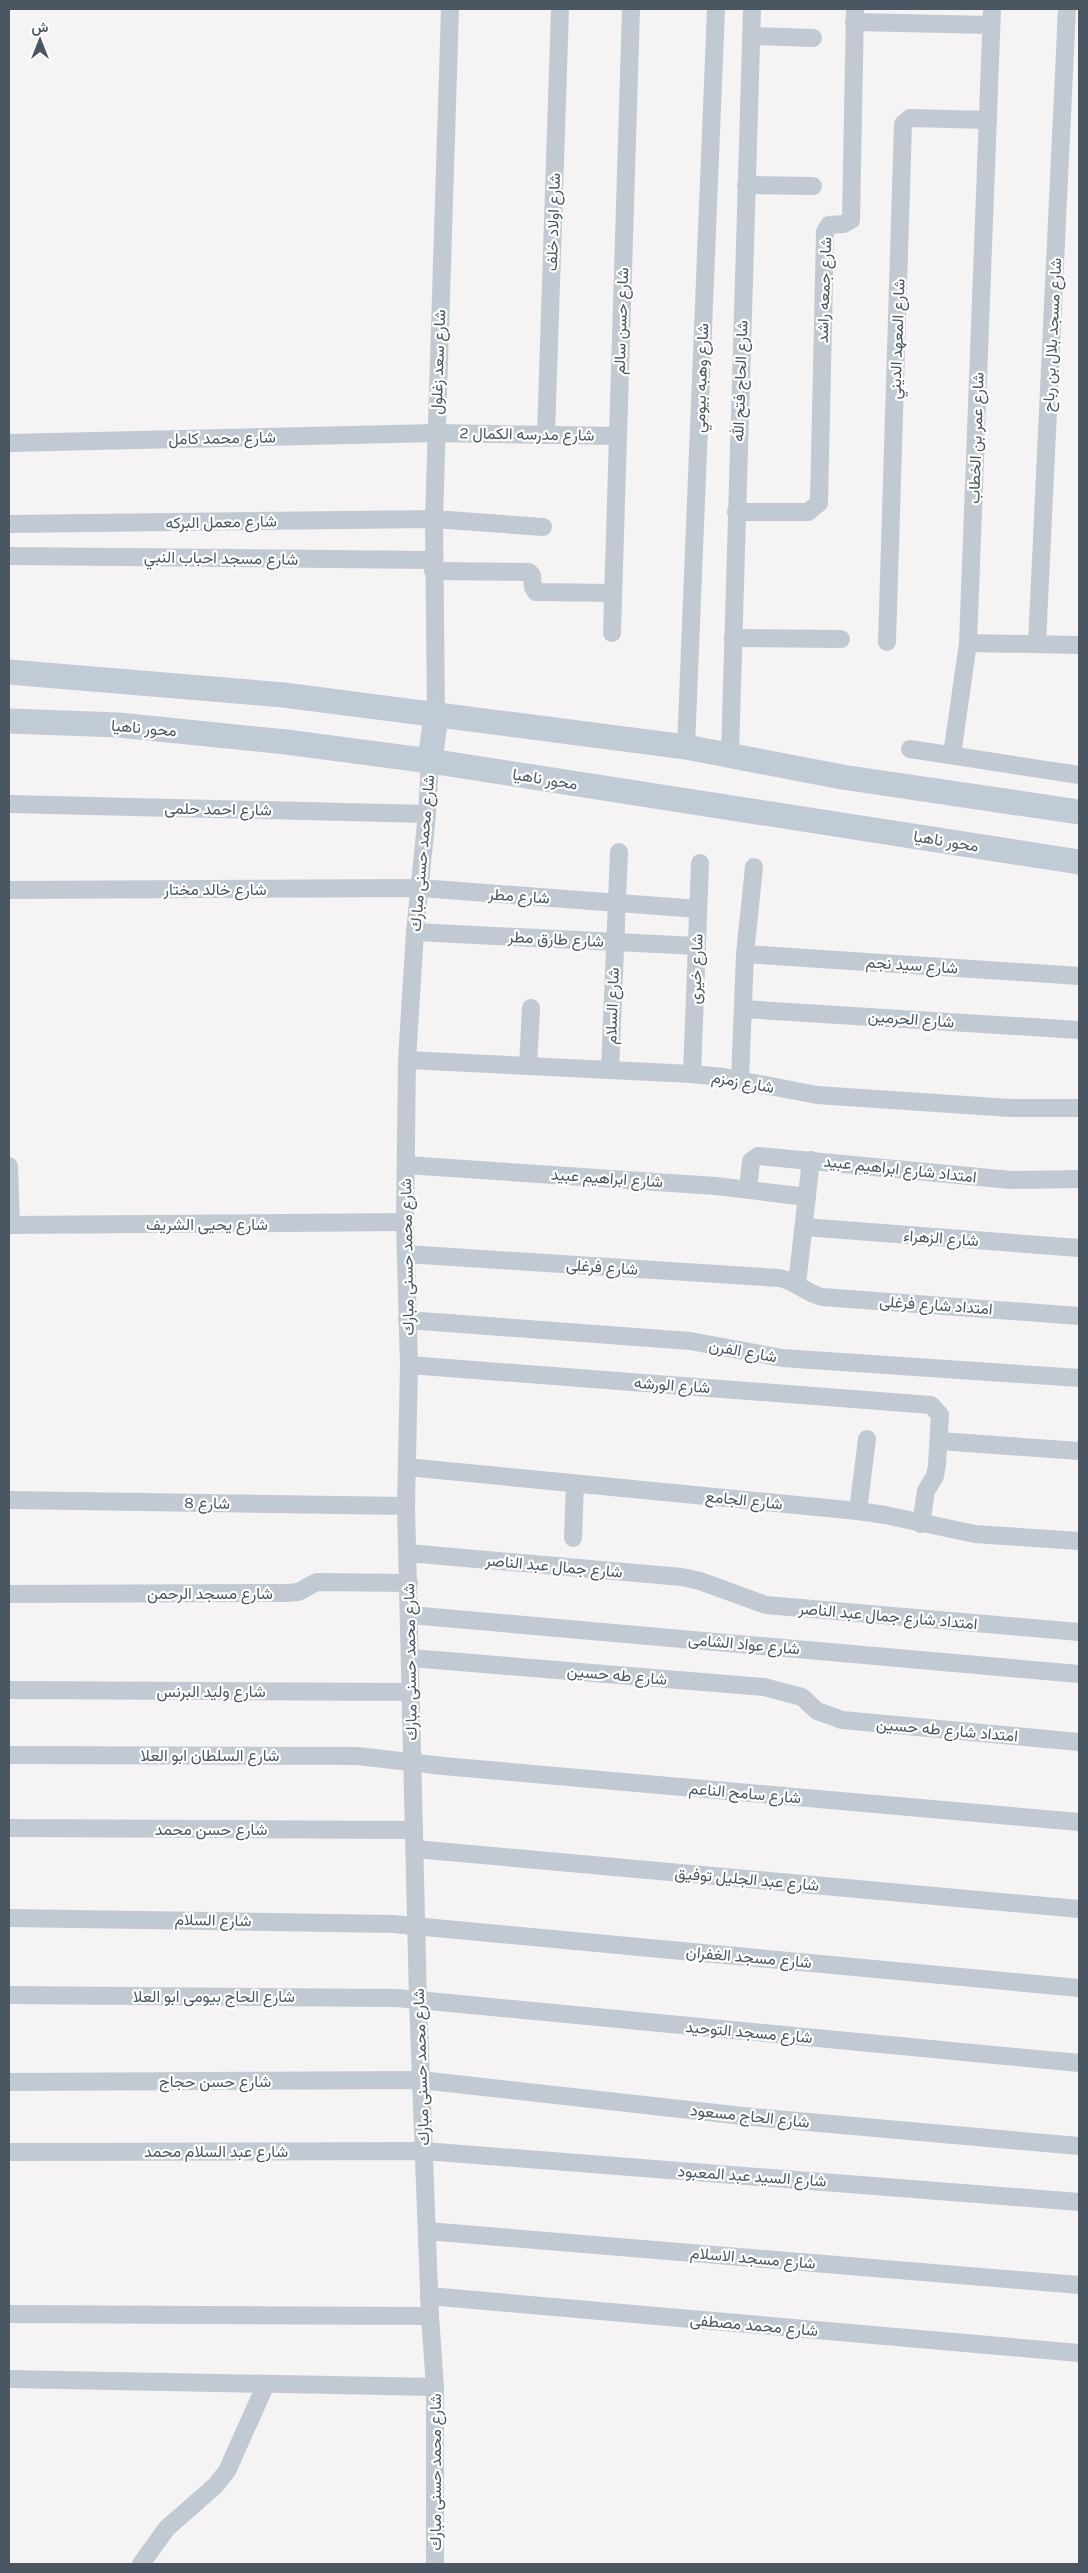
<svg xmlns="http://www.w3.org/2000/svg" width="1088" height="2573" font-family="Karla,Vazirmatn,sans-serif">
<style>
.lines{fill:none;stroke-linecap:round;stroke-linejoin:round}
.minor{stroke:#c1cad2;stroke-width:18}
.secondary{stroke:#c1cbd6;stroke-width:25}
.labels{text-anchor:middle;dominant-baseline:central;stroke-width:4.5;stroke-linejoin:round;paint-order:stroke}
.street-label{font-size:16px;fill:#4a5661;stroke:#fff}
</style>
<rect width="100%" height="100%" fill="#f5f3f3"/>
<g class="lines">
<g class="minor">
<path d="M 854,22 L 991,25"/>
<path d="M 751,36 L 813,38"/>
<path d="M 746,185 L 813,186"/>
<path d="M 546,435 L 560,9"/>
<path d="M 9,443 L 436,433 L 618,436"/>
<path d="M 736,512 L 808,512 L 819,503 L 825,232 L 829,225 L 844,224 L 851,220 L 855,9"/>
<path d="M 9,524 L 434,519 L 543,527"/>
<path d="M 9,556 L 433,560"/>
<path d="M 433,571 L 529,572 L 532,575 L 533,587 L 536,592 L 613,593"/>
<path d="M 612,633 L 631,9"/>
<path d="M 733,638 L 841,639"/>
<path d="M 887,642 L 903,124 L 910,118 L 988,120"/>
<path d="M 968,643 L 1079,645"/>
<path d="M 1037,644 L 1067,9"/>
<path d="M 436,715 L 434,519 L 450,9"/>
<path d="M 686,747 L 716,9"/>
<path d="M 910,749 L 1079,775"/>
<path d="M 730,754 L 752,9"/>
<path d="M 952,755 L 968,643 L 992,9"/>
<path d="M 430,761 L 427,814 L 415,932 L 407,1060 L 405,1222 L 409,1365 L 406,1506 L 418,2000 L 430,2316 L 435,2387 L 435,2564"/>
<path d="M 9,804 L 427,814"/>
<path d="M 9,890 L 420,888 L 698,909"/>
<path d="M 415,932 L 697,946"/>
<path d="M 745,954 L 1079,976"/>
<path d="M 743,1009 L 1079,1030"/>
<path d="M 407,1060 L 692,1074 L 723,1077 L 817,1095 L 1010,1108 L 1079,1108"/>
<path d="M 528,1066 L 531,1008"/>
<path d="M 610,1070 L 619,852"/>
<path d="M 692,1074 L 700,863"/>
<path d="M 740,1080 L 745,954 L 754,867"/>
<path d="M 406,1165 L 716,1186 L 807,1197"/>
<path d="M 9,1166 L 11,1225"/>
<path d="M 748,1189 L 751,1161 L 758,1156 L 1011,1180 L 1079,1179"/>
<path d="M 9,1225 L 405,1222"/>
<path d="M 804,1227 L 1079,1248"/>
<path d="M 406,1254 L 779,1278 C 796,1281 805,1293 822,1297 L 1079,1316"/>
<path d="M 797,1284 L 811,1160"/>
<path d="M 407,1320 L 690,1341 L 782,1358 L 1079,1378"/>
<path d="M 409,1365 L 931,1405 L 940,1415 L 937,1465 L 935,1476 L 926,1491 L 921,1524"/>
<path d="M 939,1441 L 1079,1451"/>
<path d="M 407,1467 L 858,1511 L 885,1515 L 975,1534 L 1079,1541"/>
<path d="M 9,1500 L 406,1506"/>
<path d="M 858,1511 L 867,1439"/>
<path d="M 573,1538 L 575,1484"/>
<path d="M 408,1553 L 682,1577 L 700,1581 L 766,1605 L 1079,1632"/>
<path d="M 9,1594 L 288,1593 L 298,1592 L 317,1582 L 409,1583"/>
<path d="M 410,1615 L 1079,1674"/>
<path d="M 411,1658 L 764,1687 L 802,1697 L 817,1711 L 842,1720 L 1079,1742"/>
<path d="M 9,1690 L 412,1692"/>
<path d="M 9,1755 L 358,1756 L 443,1766 L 1079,1822"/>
<path d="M 9,1828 L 414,1830"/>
<path d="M 415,1849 L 1079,1909"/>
<path d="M 9,1918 L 393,1924 L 1079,1988"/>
<path d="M 9,1995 L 397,1998 L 1079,2063"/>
<path d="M 9,2082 L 421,2080 L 752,2117 L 1079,2146"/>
<path d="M 9,2152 L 424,2151 L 1079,2202"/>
<path d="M 427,2231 L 1079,2285"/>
<path d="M 429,2296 L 1079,2353"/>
<path d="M 9,2314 L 430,2316"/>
<path d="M 9,2379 L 435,2387"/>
<path d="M 141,2564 L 167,2528 L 215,2486 L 227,2471 L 266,2384"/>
</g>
<g class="secondary">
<path d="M 9,672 L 284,695 L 686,747 L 842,777 L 1079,812"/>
<path d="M 9,721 L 119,725 L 286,742 L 430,761 L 1079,862"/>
<path d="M 430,761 L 436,715"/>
</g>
</g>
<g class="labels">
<g class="street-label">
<text transform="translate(553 222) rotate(-88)">شارع اولاد خلف</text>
<text transform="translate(824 290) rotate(-88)">شارع جمعه راشد</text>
<text transform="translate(621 321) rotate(-88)">شارع حسن سالم</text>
<text transform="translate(1052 335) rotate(-87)">شارع مسجد بلال بن رباح</text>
<text transform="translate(897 339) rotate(-88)">شارع المعهد الديني</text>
<text transform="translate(438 362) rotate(-88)">شارع سعد زغلول</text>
<text transform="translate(701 378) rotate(-88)">شارع وهبه بيومي</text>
<text transform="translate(740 381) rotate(-88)">شارع الحاج فتح الله</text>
<text transform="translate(527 434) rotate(1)">شارع مدرسه الكمال 2</text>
<text transform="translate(222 438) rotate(-1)">شارع محمد كامل</text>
<text transform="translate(976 438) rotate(-88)">شارع عمر بن الخطاب</text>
<text transform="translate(221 522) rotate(-1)">شارع معمل البركه</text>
<text transform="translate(221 558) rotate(1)">شارع مسجد احباب النبي</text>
<text transform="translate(144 728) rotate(5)">محور ناهيا</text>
<text transform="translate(545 779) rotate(9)">محور ناهيا</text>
<text transform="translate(218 809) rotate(1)">شارع احمد حلمى</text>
<text transform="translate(946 841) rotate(9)">محور ناهيا</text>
<text transform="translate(422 853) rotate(-85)">شارع محمد حسنى مبارك</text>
<text x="215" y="889">شارع خالد مختار</text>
<text transform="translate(519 896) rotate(4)">شارع مطر</text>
<text transform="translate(556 939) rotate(3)">شارع طارق مطر</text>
<text transform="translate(912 965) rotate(4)">شارع سيد نجم</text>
<text transform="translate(696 969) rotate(-88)">شارع خيرى</text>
<text transform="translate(612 1006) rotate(-88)">شارع السلام</text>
<text transform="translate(911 1019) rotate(4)">شارع الحرمين</text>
<text transform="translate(743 1082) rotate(10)">شارع زمزم</text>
<text transform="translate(900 1169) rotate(6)">امتداد شارع ابراهيم عبيد</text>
<text transform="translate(607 1178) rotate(4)">شارع ابراهيم عبيد</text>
<text x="207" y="1224">شارع يحيى الشريف</text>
<text transform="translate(941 1238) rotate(4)">شارع الزهراء</text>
<text transform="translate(407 1257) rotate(-91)">شارع محمد حسنى مبارك</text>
<text transform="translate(602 1267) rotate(4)">شارع فرغلى</text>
<text transform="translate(936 1305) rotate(4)">امتداد شارع فرغلى</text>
<text transform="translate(743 1351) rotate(10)">شارع الفرن</text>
<text transform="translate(672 1385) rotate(4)">شارع الورشه</text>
<text transform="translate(744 1500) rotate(6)">شارع الجامع</text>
<text transform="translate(207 1503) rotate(1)">شارع 8</text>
<text transform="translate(554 1566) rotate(5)">شارع جمال عبد الناصر</text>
<text x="210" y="1593">شارع مسجد الرحمن</text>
<text transform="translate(888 1616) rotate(5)">امتداد شارع جمال عبد الناصر</text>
<text transform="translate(744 1644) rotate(5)">شارع عواد الشامى</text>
<text transform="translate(410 1662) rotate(-91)">شارع محمد حسنى مبارك</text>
<text transform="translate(617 1675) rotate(5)">شارع طه حسين</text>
<text x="211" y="1691">شارع وليد البرنس</text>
<text transform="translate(947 1730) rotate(5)">امتداد شارع طه حسين</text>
<text x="210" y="1755">شارع السلطان ابو العلا</text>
<text transform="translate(745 1793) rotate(5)">شارع سامح الناعم</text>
<text x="211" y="1829">شارع حسن محمد</text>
<text transform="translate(747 1879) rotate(5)">شارع عبد الجليل توفيق</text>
<text transform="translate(213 1920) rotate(1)">شارع السلام</text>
<text transform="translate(749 1957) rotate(5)">شارع مسجد الغفران</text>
<text x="214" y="1996">شارع الحاج بيومى ابو العلا</text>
<text transform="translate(749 2032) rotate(5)">شارع مسجد التوحيد</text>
<text transform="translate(421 2067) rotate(-92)">شارع محمد حسنى مبارك</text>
<text x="215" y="2081">شارع حسن حجاج</text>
<text transform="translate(750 2116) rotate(6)">شارع الحاج مسعود</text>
<text x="216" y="2151">شارع عبد السلام محمد</text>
<text transform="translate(752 2176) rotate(4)">شارع السيد عبد المعبود</text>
<text transform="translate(753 2258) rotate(5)">شارع مسجد الاسلام</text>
<text transform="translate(754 2325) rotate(5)">شارع محمد مصطفى</text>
<text transform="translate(435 2472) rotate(-90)">شارع محمد حسنى مبارك</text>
</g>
</g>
<rect width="1088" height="2573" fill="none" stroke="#4a5661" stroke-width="20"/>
<g transform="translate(40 40)" stroke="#ffffff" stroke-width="4" paint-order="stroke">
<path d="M0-4L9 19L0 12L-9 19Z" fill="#4a5661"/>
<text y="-8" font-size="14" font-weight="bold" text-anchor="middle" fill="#4a5661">ش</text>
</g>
</svg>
